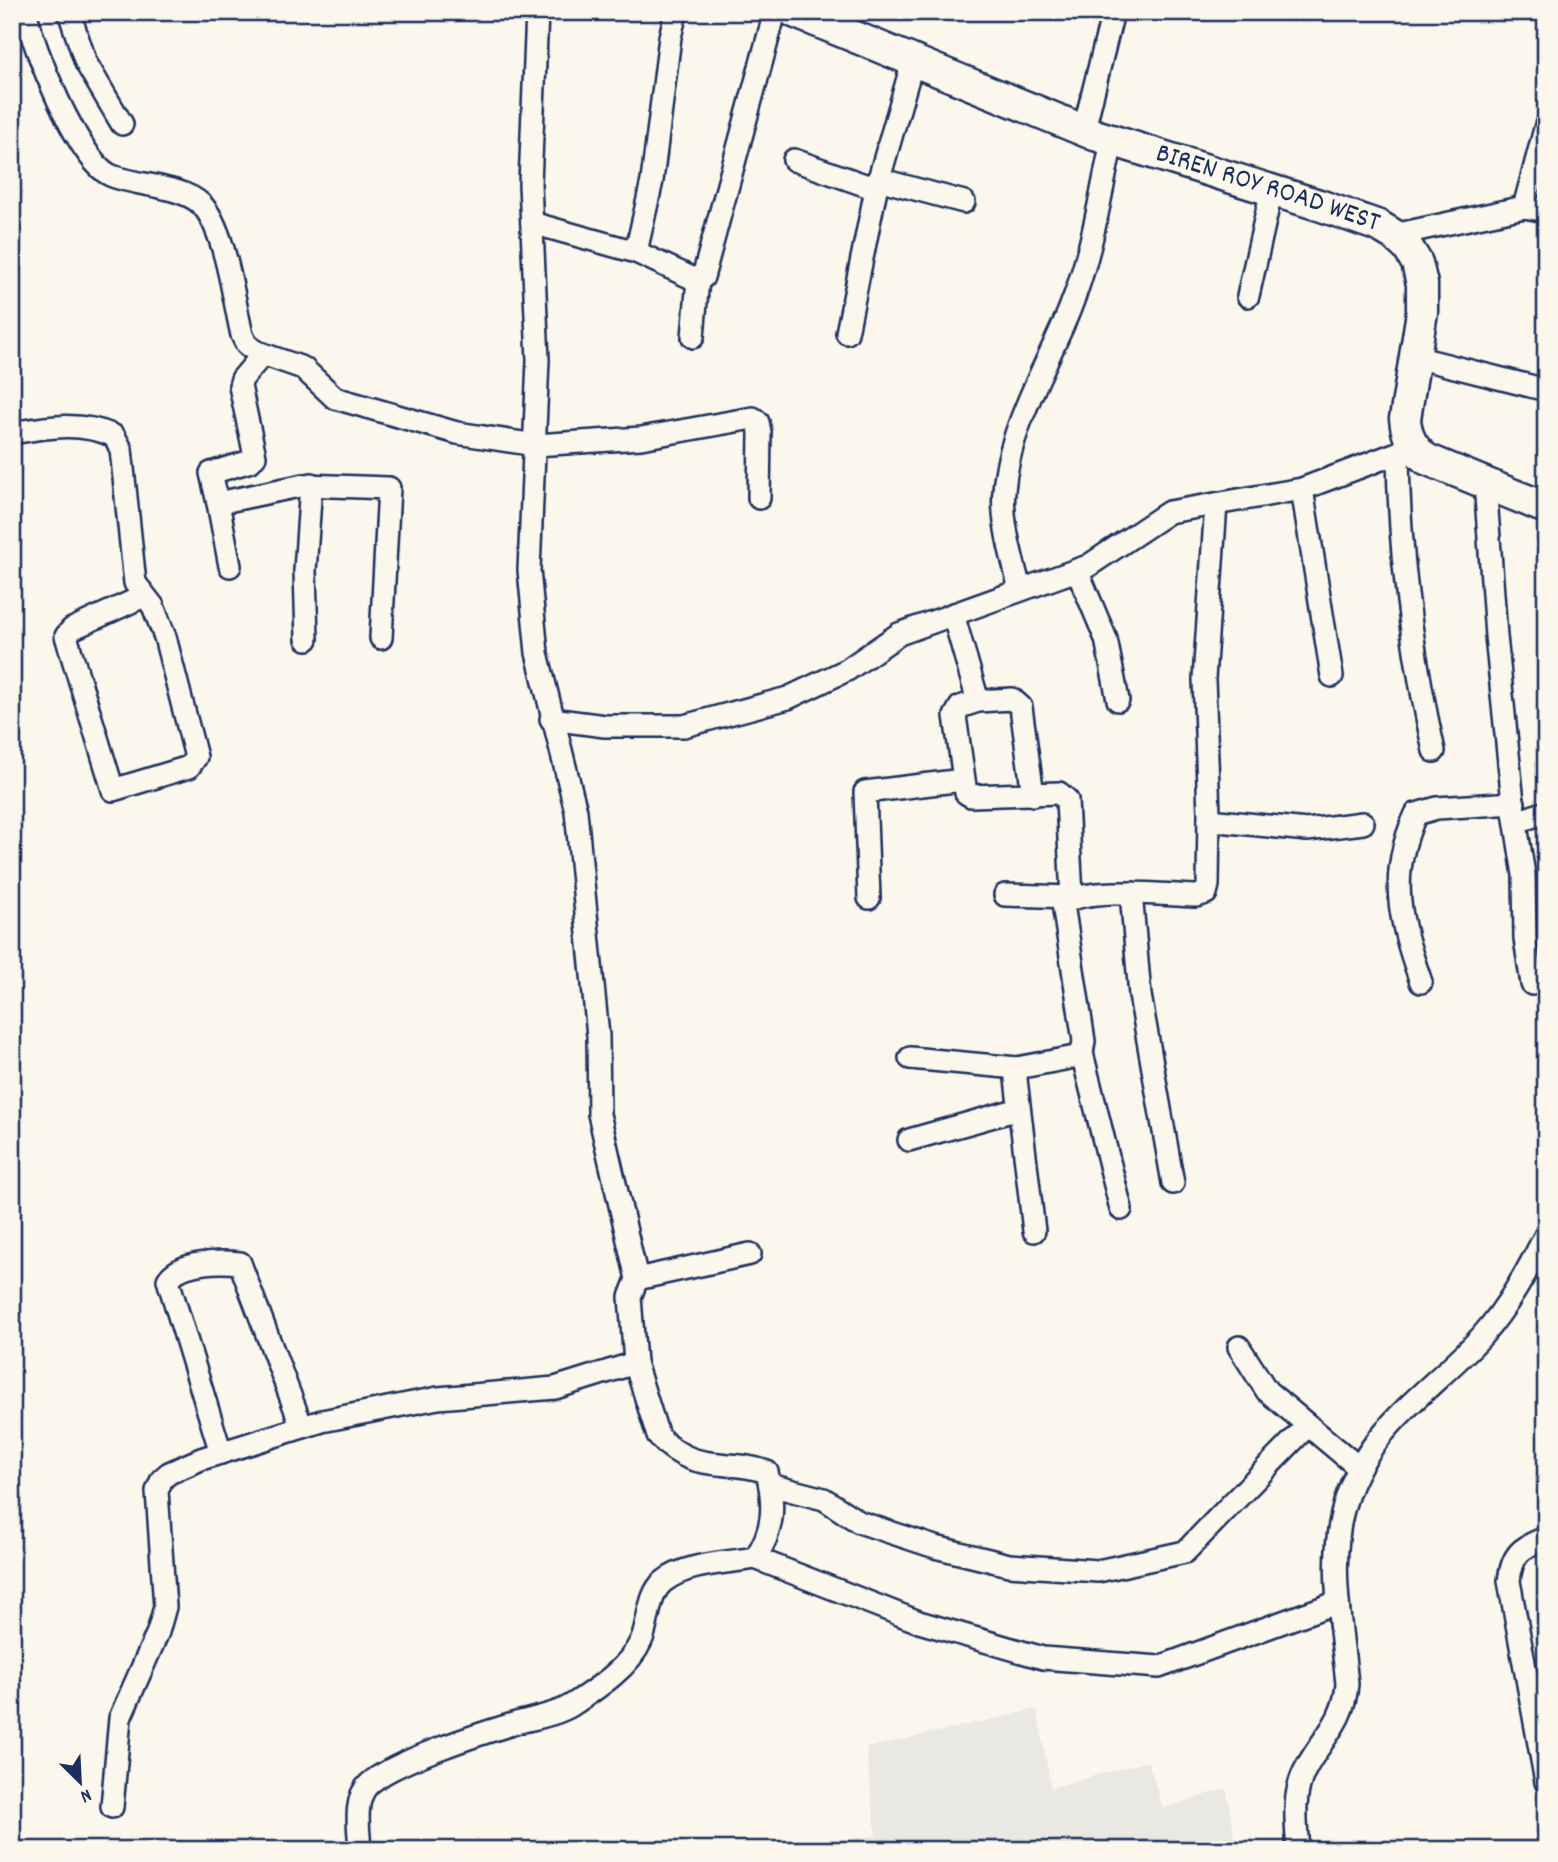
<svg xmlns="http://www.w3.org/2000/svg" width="1558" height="1862" font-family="Dekko,sans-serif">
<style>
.built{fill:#eae8e2}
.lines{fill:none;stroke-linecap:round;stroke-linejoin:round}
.street-casing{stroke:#1b2f5e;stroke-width:26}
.secondary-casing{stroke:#1b2f5e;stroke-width:35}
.street{stroke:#fbf7ec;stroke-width:21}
.secondary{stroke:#fbf7ec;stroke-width:30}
.labels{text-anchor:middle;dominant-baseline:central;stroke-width:5;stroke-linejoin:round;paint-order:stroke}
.street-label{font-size:28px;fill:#1b2f5e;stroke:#fbf7ec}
</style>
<rect width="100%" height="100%" fill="#fbf7ec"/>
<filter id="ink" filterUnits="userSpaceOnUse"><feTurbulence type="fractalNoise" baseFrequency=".0143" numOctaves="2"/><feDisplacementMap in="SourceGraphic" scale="14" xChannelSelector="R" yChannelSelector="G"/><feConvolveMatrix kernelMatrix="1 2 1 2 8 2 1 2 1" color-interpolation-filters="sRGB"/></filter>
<g filter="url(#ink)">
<path class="built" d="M 1037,1709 L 1051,1788 L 1148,1761 L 1163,1809 L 1226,1788 L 1237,1850 L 789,1850 L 876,1835 L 866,1748 Z"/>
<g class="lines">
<g class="street-casing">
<g id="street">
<path d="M 26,12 C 32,47 79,161 110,175 C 135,186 181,185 201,204 C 225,227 234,302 242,335 L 247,345 L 257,352 L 303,368 L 335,398 L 457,433 L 536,445 L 641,438 L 753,418 L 758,422 L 760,432 L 759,498"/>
<path d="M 69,12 L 86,63 L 122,124"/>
<path d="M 537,12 L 530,184 L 538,360 L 529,570 L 537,653 L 576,811 L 598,1036 L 599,1114 L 637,1279"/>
<path d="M 1084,129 L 1113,12"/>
<path d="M 794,160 L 876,189"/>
<path d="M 878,179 L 964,202"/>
<path d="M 1524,207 L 1546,125"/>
<path d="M 532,223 L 636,252 L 694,279 L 703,277 L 775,12"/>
<path d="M 1394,235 L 1524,207 L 1546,211"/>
<path d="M 636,252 L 652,181 L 670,37 L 676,12"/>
<path d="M 1248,296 L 1272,189"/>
<path d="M 847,333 L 876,189 L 913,61"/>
<path d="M 693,337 L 698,279"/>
<path d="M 263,354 L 242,379 L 240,386 L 255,456 L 251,461 L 211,473 L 218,503 L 304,485 L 389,488 L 381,638"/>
<path d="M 1415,357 L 1546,390"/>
<path d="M 12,433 C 48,427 80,421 114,436 L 121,449 L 135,583 L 153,606 L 165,637 L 196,757 L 189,767 L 113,790 L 66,636 L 72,629 L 144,596"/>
<path d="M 1398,454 C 1399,555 1412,652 1434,751"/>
<path d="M 1485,482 L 1496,636 L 1514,812 L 1524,875 L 1525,939 L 1532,984"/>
<path d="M 1302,489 L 1332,676"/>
<path d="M 218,503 L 230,566"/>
<path d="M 1077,570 L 1106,639 L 1118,700"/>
<path d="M 1020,590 C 1013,559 1001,524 1004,491 C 1008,430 1046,367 1069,311 C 1091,257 1100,198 1112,141"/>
<path d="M 953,614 L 978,701 L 1012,699 L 1021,707 L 1033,795"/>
<path d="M 307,639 L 305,571 L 311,484"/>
<path d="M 978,701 L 960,707 L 955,716 L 966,793 L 971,796 L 1059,793 L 1067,800 L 1072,897 L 1005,895"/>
<path d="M 551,719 L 605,726 L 684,726 L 788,698 L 847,670 L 899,634 L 1088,566 L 1169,512 L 1302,489 L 1413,447"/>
<path d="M 1209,820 L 1307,830 L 1363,823"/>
<path d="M 1516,822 L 1546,812"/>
<path d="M 1131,893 L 1140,995 L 1173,1183"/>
<path d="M 869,898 L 865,792 L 963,780"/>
<path d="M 1421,982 C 1400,922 1387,876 1416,814 L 1437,808 L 1514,803"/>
<path d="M 1082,1053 L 1121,1209"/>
<path d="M 910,1058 L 1017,1068"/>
<path d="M 909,1140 L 1019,1109"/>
<path d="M 1034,1231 L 1016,1079 L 1017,1068 L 1075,1057 L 1082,1053 L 1084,1041 L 1063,904 C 1086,886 1167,895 1197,896 L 1206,893 L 1208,885 L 1209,813 L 1204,679 L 1216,504"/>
<path d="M 1239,1347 L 1267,1391 L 1358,1467"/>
<path d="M 635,1363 L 630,1297 L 637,1279 L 750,1254"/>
<path d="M 221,1453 L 168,1280 C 180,1261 220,1261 240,1263 L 302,1427"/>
<path d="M 770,1485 L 824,1499 L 859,1522 L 935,1547 L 1009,1565 L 1098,1571 L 1185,1552 L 1308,1425"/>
<path d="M 1546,1538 C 1521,1547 1512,1554 1509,1581 L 1546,1782"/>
<path d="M 755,1558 L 919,1622 L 1043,1658 L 1159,1667 L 1338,1602"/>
<path d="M 112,1807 L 120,1718 L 158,1632 L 165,1607 L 157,1491 L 162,1479 L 169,1473 L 201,1459 L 322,1421 L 438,1398 L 555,1388 L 635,1363 L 658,1436 C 696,1476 726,1457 767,1472 C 775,1505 774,1531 755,1558 C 727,1563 686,1563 663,1582 C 648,1594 649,1624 641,1641 C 629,1668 596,1689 572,1705 C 556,1715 534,1718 516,1723 C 482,1733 394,1761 369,1784 C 353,1799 359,1829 360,1850"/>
<path d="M 1298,1850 C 1296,1823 1292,1795 1305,1770 C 1322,1737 1344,1723 1347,1684 C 1342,1629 1329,1570 1342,1514 C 1361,1431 1427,1395 1481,1337 C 1508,1307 1528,1270 1546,1234"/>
</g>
</g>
<g class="secondary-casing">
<g id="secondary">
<path id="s1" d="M 794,12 L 1095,135 L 1319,205 L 1379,226 L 1394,235 L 1408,248 L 1417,263 L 1422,284 L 1422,312 L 1405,419 C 1407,438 1412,447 1426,459 L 1546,508"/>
</g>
</g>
<use href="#street" class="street"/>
<use href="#secondary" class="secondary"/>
</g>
</g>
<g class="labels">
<g class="street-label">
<text stroke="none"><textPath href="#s1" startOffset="506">BIREN ROY ROAD WEST</textPath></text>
</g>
</g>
<rect width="1558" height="1862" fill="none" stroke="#fbf7ec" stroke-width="42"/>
<rect x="21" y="21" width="1516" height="1820" fill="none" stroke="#1b2f5e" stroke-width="2.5" filter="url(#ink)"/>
<g transform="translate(80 1782) rotate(156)" stroke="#fbf7ec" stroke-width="5" paint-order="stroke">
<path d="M0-5L12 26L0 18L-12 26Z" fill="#1b2f5e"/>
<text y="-10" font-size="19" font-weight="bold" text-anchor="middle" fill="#1b2f5e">N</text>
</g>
</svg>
